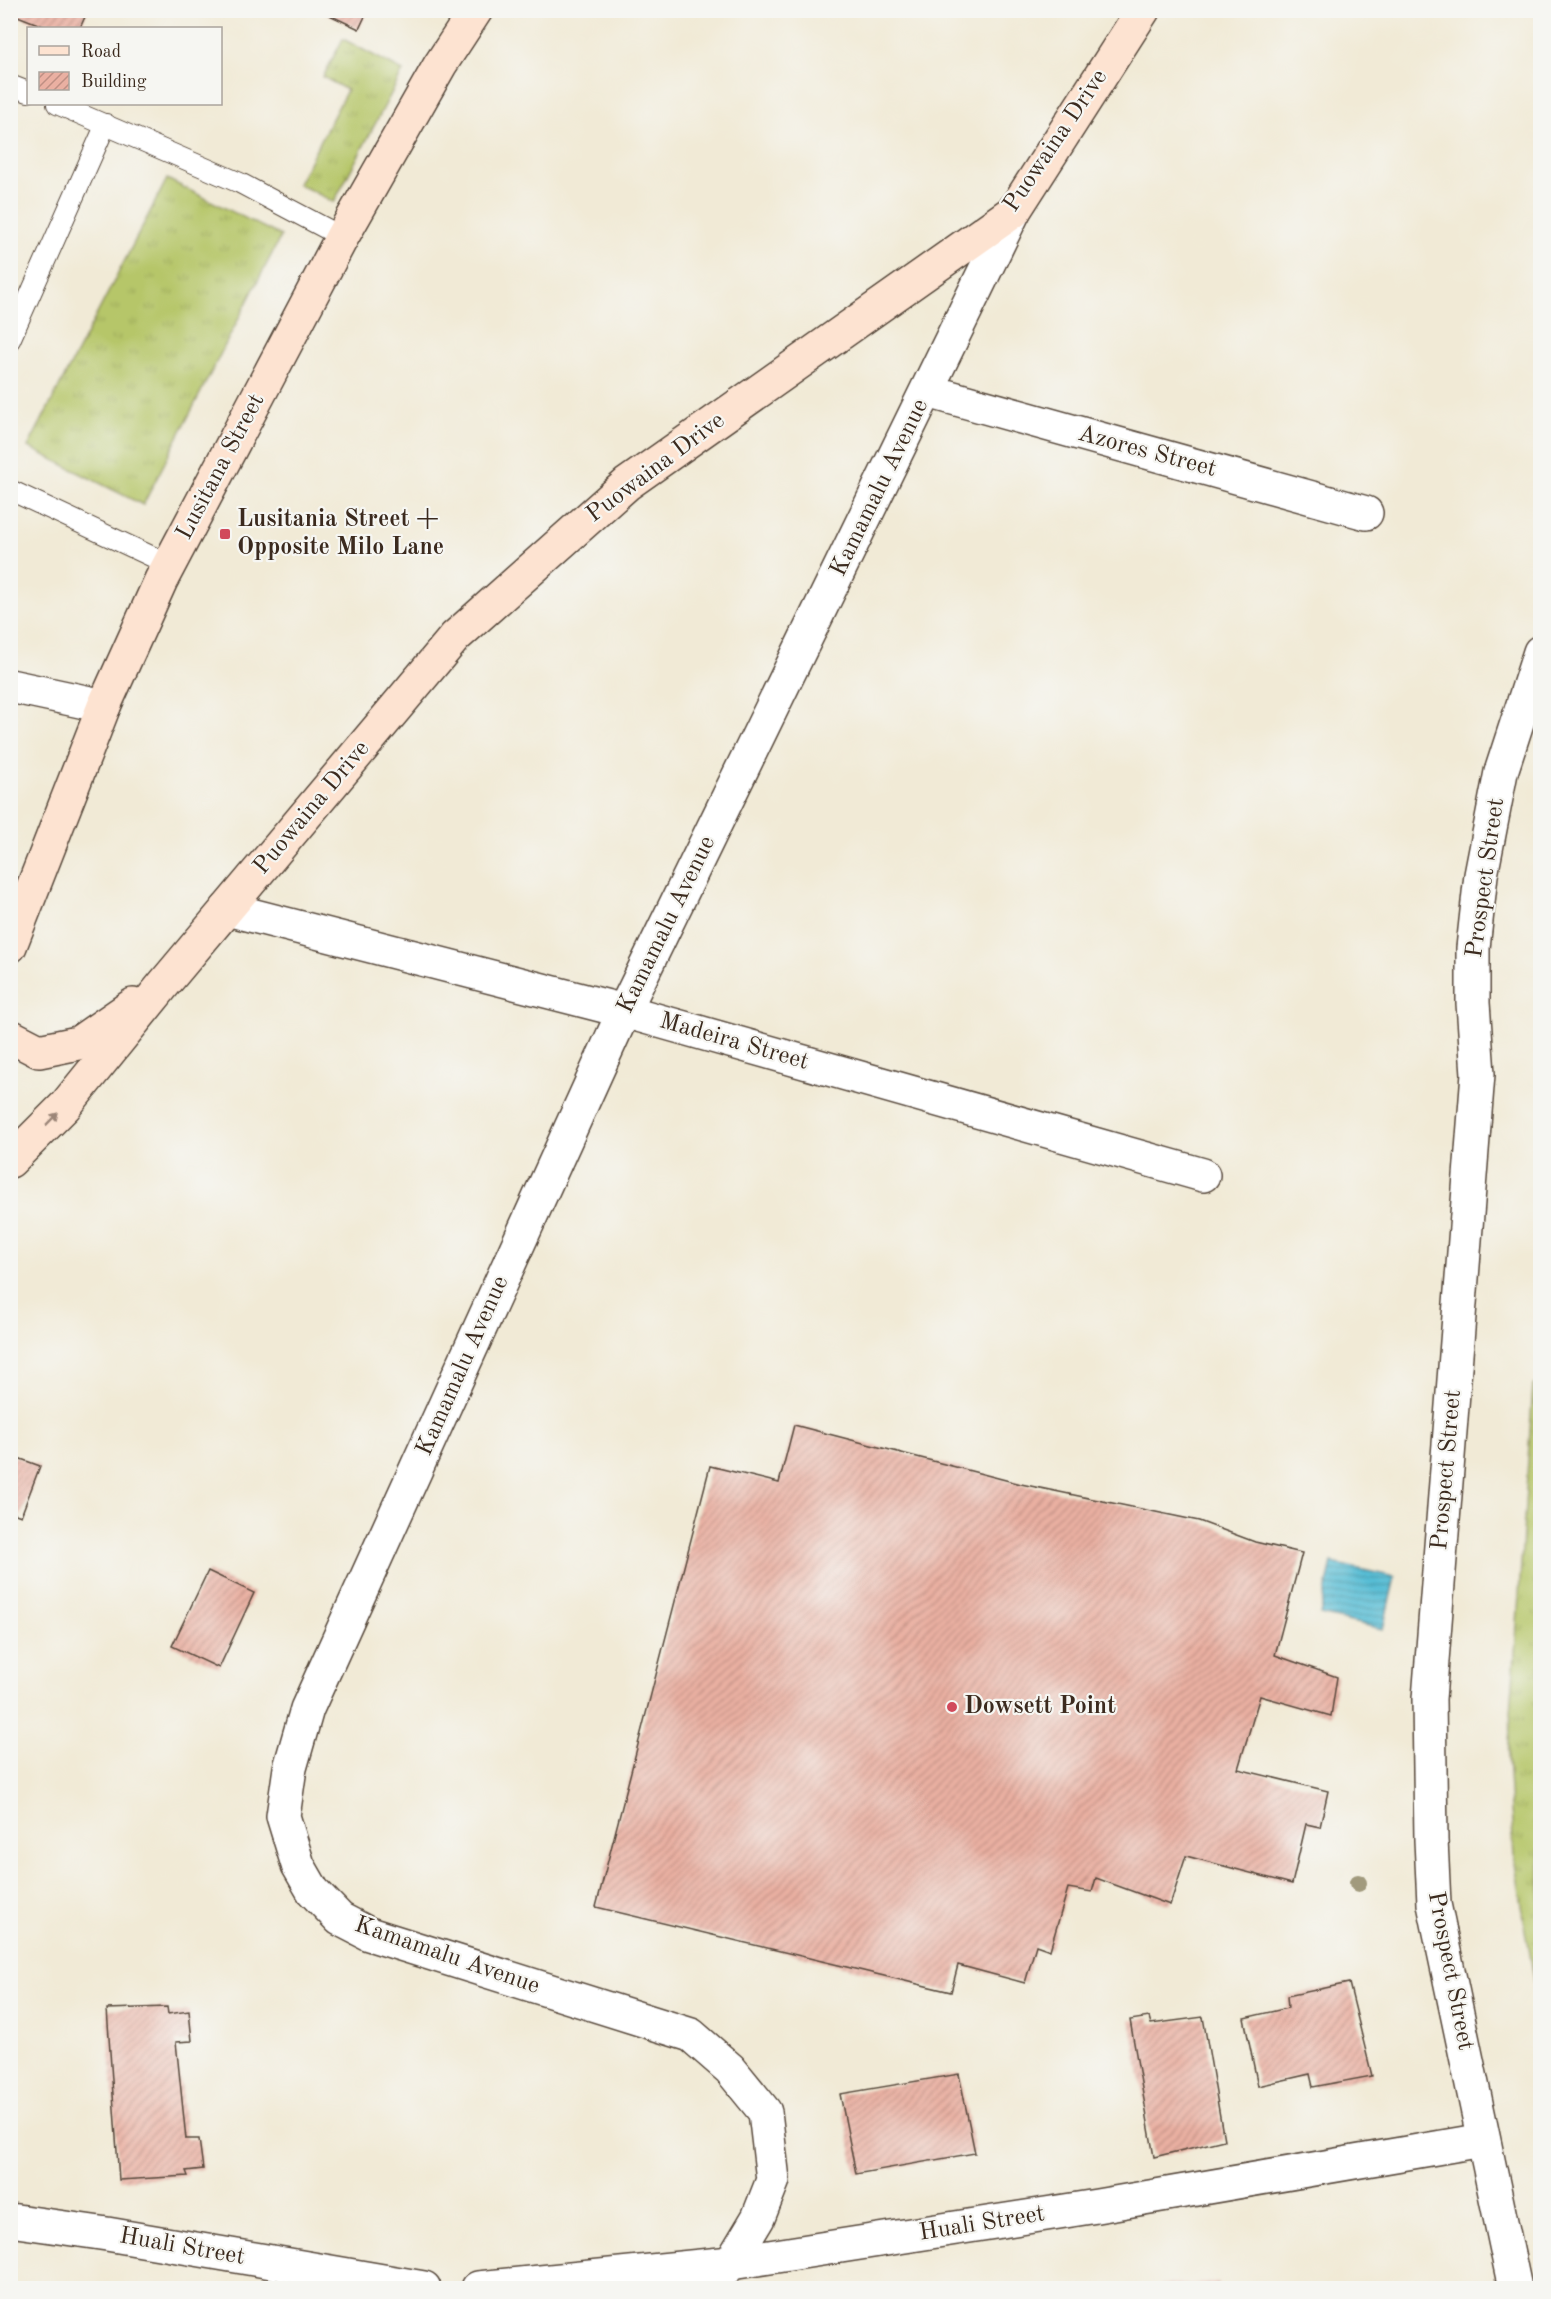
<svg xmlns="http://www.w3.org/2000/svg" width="1551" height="2299" font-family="'Old Standard TT',serif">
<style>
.grass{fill:url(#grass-tufts);stroke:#787844;stroke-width:1.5}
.water{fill:url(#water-rules);stroke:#49747a;stroke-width:1.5}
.building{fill:url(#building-hatch)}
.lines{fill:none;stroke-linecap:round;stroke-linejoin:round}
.lane-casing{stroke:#56473a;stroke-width:22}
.street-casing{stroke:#56473a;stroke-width:36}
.secondary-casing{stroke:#56473a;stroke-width:36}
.lane{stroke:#fff;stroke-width:20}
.street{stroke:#fff;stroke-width:33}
.secondary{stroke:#fde3d1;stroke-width:33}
.tree{fill:#a19a7d}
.oneway{fill:#9c8678}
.poi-dot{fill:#d1495b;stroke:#f6f6f2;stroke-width:2}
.labels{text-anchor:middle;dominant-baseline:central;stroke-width:4.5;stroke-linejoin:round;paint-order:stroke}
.street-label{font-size:24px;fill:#3b2a1e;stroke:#f6f6f2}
.poi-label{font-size:24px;font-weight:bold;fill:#3b2a1e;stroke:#f6f6f2;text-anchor:start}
</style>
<defs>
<pattern id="grass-tufts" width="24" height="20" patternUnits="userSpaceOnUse" patternTransform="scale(1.5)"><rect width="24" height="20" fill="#b6c669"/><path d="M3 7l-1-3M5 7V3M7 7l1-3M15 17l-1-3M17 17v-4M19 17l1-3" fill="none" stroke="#9daa5b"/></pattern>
<pattern id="water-rules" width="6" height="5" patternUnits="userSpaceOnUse" patternTransform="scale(1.5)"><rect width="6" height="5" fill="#57bdd5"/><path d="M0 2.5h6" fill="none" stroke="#499aac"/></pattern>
<pattern id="building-hatch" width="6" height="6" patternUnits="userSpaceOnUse" patternTransform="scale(1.5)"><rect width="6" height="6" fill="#eab0a2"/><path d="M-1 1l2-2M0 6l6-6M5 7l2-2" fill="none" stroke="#bf8f83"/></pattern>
</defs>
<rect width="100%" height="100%" fill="#f6f6f2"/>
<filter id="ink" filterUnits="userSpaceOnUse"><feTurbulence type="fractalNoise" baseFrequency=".0167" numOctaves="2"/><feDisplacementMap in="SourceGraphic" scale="12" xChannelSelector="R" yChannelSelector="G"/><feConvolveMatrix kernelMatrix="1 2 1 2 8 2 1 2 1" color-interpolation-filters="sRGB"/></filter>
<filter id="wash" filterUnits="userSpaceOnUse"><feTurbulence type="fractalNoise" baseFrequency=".008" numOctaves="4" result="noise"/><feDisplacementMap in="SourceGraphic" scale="24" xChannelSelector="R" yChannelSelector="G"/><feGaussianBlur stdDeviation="1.35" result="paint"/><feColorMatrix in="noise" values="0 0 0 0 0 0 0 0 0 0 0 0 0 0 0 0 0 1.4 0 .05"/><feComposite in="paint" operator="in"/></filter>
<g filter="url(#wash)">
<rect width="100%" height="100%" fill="#f1ead6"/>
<g class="grass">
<path d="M 343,39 L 403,71 L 334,202 L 298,184 L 347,90 L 323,77 Z"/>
<path d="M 167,179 L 281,236 L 143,505 L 28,447 Z"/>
<path d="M 1540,1381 L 1540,2015 L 1514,1857 L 1508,1758 L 1533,1386 Z"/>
</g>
<path class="water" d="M 1332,1563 L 1395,1577 L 1383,1629 L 1320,1615 Z"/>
<g id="blocks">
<g class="building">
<path d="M 10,10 L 88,10 L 80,28 L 48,28 L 10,13 Z"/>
<path d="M 319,10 L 368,10 L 359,29 Z"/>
<path d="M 794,1425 L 1021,1484 L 1199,1521 L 1255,1542 L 1302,1553 L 1275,1655 L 1337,1677 L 1331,1716 L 1260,1696 L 1238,1769 L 1328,1791 L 1320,1827 L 1306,1824 L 1292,1884 L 1186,1856 L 1170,1905 L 1096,1878 L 1092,1892 L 1068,1888 L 1050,1950 L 1036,1945 L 1025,1983 L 958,1965 L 951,1992 L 596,1907 L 710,1466 L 779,1483 Z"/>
<path d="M 10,1455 L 40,1466 L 21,1516 L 10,1512 Z"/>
<path d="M 208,1571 L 254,1593 L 219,1668 L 172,1646 Z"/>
<path d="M 1349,1983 L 1372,2076 L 1313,2087 L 1310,2074 L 1258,2086 L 1244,2018 L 1288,2008 L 1287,1996 Z"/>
<path d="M 167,2007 L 168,2014 L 189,2011 L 192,2041 L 176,2042 L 186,2139 L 199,2139 L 203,2169 L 186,2171 L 188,2176 L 119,2180 L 107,2009 Z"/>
<path d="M 1149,2017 L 1151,2024 L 1203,2017 L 1224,2140 L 1154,2157 L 1130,2020 Z"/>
<path d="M 959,2074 L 975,2153 L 856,2174 L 840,2094 Z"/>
<path d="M 1219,2283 L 1219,2288 L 1159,2288 L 1159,2285 Z"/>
</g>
</g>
</g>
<g filter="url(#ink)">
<use href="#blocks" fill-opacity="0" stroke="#56473a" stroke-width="1.5"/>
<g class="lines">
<g class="lane-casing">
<g id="lane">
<path d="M 10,85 L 28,92"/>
<path d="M 57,104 L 240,183 L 342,237"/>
<path d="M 10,340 L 106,124"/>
<path d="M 10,490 L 170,565"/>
</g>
</g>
<g class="street-casing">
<g id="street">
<path d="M 928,391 L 1366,513"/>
<path d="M 10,686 L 104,706"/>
<path d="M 227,909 L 624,1011 L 1203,1175"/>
<path d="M 10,2220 L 107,2234 L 424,2288"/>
<path d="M 478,2288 L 731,2263 L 1097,2206 L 1483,2140"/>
<path d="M 708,2288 L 731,2263 L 758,2218 L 773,2180 L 765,2112 L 730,2069 L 691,2035 L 369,1934 L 340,1919 L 313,1891 L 298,1865 L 283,1816 L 290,1768 L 307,1709 L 624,1011 L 1014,211"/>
<path d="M 1515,2288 L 1434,1904 L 1431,1840 L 1429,1699 L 1478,1074 L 1473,1003 L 1473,948 L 1481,875 L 1501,772 L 1540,652"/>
</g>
</g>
<g class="secondary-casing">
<g id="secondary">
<path d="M 10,946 L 104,706 L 161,580 L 342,237 L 440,65 L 476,10"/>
<path d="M 10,1036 L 39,1051 L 78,1043 L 133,1005"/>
<path d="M 10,1161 L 65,1106 L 164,984 L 455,637 L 627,484 L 1014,211 L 1143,10"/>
</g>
</g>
<use href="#lane" class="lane"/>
<use href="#street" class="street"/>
<use href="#secondary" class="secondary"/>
</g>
<circle class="tree" cx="1358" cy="1883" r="9"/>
<defs><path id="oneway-solid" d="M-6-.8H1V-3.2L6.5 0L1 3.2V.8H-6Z" transform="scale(1.5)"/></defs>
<use class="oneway" href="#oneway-solid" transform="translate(52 1119) rotate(-45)"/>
</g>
<g class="poi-dot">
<rect x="219" y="528" width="12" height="12" rx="3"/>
<circle cx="952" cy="1707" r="6"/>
</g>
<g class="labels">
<g class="street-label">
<text transform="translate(1056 141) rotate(-56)">Puowaina Drive</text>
<text transform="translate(1147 452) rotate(15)">Azores Street</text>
<text transform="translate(221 467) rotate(-62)">Lusitana Street</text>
<text transform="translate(656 468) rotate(-37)">Puowaina Drive</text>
<text transform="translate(880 488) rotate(-64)">Kamamalu Avenue</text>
<text transform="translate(312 808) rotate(-50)">Puowaina Drive</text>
<text transform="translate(1486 878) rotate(-82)">Prospect Street</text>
<text transform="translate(667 925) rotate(-64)">Kamamalu Avenue</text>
<text transform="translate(734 1042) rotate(16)">Madeira Street</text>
<text transform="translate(463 1366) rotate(-66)">Kamamalu Avenue</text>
<text transform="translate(1447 1470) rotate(-85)">Prospect Street</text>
<text transform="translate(447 1956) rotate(19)">Kamamalu Avenue</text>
<text transform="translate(1450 1971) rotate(79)">Prospect Street</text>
<text transform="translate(982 2224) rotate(-9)">Huali Street</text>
<text transform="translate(182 2247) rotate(10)">Huali Street</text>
</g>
<g class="poi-label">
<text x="237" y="520">Lusitania Street +<tspan x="237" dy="28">Opposite Milo Lane</tspan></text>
<text x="964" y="1707">Dowsett Point</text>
</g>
</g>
<rect width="1551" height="2299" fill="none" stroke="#f6f6f2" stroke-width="36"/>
<rect x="27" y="27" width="195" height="78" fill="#f6f6f2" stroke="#aba49d" stroke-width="1.5"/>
<rect x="39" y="46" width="30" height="9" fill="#fde3d1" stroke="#aba49d" stroke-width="1.5"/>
<text x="81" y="57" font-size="18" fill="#3b2a1e">Road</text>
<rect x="39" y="72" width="30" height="18" fill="url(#building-hatch)" stroke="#aba49d" stroke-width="1.5"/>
<text x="81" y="87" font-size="18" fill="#3b2a1e">Building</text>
</svg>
